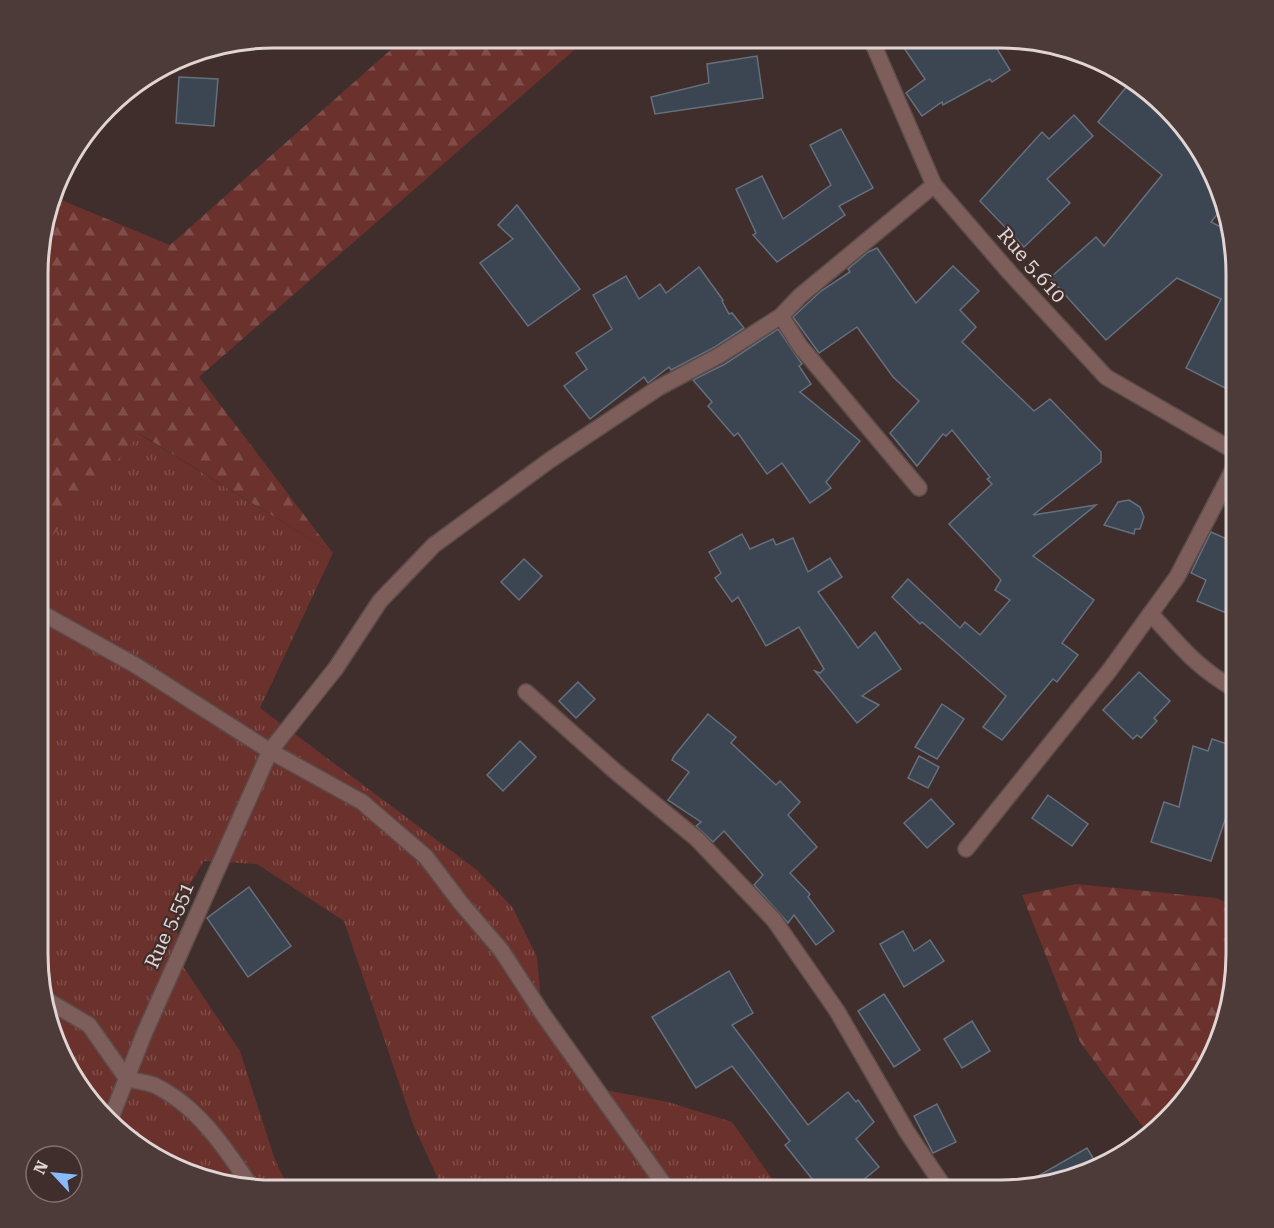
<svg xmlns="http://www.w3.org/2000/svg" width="1274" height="1228" font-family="'Roboto Serif',serif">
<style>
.grass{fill:url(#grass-tufts)}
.forest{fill:url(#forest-firs)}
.building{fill:#3c4653;stroke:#656f7d;stroke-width:1.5}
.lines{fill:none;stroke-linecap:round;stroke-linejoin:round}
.street-casing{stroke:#5c4c4a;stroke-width:18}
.street{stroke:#7d5e5a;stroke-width:15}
.labels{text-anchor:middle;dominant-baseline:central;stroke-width:4.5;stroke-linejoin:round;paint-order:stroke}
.street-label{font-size:20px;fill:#e0d5d3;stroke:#3f2e2c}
.rim{fill:none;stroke:#e0d5d3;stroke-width:3}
</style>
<defs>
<pattern id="grass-tufts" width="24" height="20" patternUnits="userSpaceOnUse" patternTransform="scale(1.5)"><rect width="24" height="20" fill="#6b312c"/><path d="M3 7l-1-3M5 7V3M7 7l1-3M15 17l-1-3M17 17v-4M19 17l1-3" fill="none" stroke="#804e4a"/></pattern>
<pattern id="forest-firs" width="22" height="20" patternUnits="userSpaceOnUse" patternTransform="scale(1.5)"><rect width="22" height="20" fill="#6b312c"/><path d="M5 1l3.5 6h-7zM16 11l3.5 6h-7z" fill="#804e4a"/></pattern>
</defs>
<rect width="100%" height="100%" fill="#3f2e2c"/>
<path class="grass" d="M 139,434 L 333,553 L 260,708 L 477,870 L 513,908 L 537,957 L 542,1013 L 605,1090 L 668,1102 L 732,1122 L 780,1190 L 443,1190 L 413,1124 L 344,921 L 257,864 L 204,861 L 174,910 L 182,965 L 240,1051 L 274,1157 L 289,1190 L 259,1190 L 169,1166 L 87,1098 L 55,1044 L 38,969 L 40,550 Z"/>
<g class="forest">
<path d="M 404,38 L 588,38 L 199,377 L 333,553 L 140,434 L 40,550 L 42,229 L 54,197 L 170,245 Z"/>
<path d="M 1076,884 L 1216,898 L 1236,907 L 1236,969 L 1212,1059 L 1149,1135 L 1080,1042 L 1022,895 Z"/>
</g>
<g class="building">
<path d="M 898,39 L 991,39 L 1010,70 L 992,82 L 990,79 L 943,105 L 942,102 L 922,116 L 906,93 L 925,79 Z"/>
<path d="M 757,56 L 763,98 L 655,114 L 651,97 L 709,83 L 707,64 Z"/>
<path d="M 179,77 L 218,79 L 214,126 L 176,123 Z"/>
<path d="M 1131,81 L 1187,130 L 1219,184 L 1224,206 L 1211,222 L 1229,231 L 1236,259 L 1236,377 L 1229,390 L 1186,368 L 1221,299 L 1177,278 L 1106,340 L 1050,278 L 1096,237 L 1104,246 L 1162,175 L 1098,122 Z"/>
<path d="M 1074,115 L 1093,136 L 1047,179 L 1070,203 L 1024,247 L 980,201 L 1042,132 L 1049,139 Z"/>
<path d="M 841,129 L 873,188 L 839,206 L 845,215 L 777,262 L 753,235 L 756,233 L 736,189 L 762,176 L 783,219 L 831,185 L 810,145 Z"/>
<path d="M 517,205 L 580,289 L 528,326 L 480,263 L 513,239 L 498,225 Z"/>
<path d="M 877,248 L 916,303 L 953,266 L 979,291 L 960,310 L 976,327 L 962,342 L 1034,411 L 1050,399 L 1101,452 L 1101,462 L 1033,515 L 1096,505 L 1033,556 L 1094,600 L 1062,643 L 1078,655 L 1057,682 L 1053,679 L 1002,740 L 983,727 L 1006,696 L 922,622 L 920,624 L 892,597 L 908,579 L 960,628 L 965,622 L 980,635 L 1010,600 L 995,590 L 1001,580 L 949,524 L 992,484 L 987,479 L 990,477 L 952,430 L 946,436 L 943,434 L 917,466 L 890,433 L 919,401 L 893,377 L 857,327 L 819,353 L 793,317 L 821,291 L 850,272 L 848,269 L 868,252 Z"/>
<path d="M 699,267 L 723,300 L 722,301 L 729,314 L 732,313 L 744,328 L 715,347 L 671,370 L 669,367 L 648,383 L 644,377 L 590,419 L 564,386 L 587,369 L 576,353 L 612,329 L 593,295 L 626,276 L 639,299 L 660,284 L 666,293 Z"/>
<path d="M 778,329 L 802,364 L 799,366 L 811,384 L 800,392 L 860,441 L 826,482 L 831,488 L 810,503 L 782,463 L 767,474 L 738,433 L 734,436 L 708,406 L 712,402 L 693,380 L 725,364 Z"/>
<path d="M 1129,500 L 1140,507 L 1144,517 L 1140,529 L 1135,529 L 1134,534 L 1104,525 L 1118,502 Z"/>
<path d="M 1211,532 L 1236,543 L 1236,617 L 1197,601 L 1206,580 L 1191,573 Z"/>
<path d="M 742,534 L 750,549 L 773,539 L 776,545 L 793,538 L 808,572 L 830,558 L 842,577 L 818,592 L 858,648 L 875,632 L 901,669 L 862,696 L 879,705 L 857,723 L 815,671 L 820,673 L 824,669 L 799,627 L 766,646 L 738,597 L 732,602 L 715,578 L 721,573 L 709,552 Z"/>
<path d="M 524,559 L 542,576 L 519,600 L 501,582 Z"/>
<path d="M 1139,672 L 1170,701 L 1154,718 L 1157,721 L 1141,738 L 1137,735 L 1133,739 L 1103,710 Z"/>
<path d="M 578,682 L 595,699 L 576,718 L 559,701 Z"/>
<path d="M 942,704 L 964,719 L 937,759 L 915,747 Z"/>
<path d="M 708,714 L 736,737 L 731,743 L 776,785 L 780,781 L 800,802 L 788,815 L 817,847 L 790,873 L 810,894 L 808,897 L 834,931 L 816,945 L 794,915 L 788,923 L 754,885 L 763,875 L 724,831 L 713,842 L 696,826 L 701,822 L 668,800 L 689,772 L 672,760 L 674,756 Z"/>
<path d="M 1212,739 L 1236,747 L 1236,820 L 1226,817 L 1211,861 L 1151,842 L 1164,802 L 1179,807 L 1193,746 L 1208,751 Z"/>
<path d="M 520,741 L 536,757 L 503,791 L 487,775 Z"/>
<path d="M 919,756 L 939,767 L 928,788 L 908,778 Z"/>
<path d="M 1048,795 L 1088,824 L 1072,846 L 1032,818 Z"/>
<path d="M 931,799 L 954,824 L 927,848 L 904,823 Z"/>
<path d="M 249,887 L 291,946 L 248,977 L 207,918 Z"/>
<path d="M 903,931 L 914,951 L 930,940 L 944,961 L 904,987 L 880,944 Z"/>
<path d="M 729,971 L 753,1013 L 732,1025 L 808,1125 L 848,1092 L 856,1102 L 858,1100 L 874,1122 L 856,1139 L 879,1167 L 851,1190 L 821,1190 L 785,1145 L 790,1141 L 732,1066 L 696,1088 L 652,1017 Z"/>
<path d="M 884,994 L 920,1050 L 894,1067 L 858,1011 Z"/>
<path d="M 972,1021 L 990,1051 L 962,1068 L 944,1039 Z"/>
<path d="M 937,1104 L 956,1142 L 933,1153 L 914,1116 Z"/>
<path d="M 1087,1148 L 1099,1168 L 1090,1173 L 1033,1186 L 1031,1180 Z"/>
</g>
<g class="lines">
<g class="street-casing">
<g id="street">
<path d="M 871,39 L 934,185 L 1010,273 L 1106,377 L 1236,452"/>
<path d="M 781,316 L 800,346 L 919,488"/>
<path d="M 40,612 L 135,665 L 270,751 L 362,802 L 426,857 L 460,902 L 501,950 L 542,1013 L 668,1190"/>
<path d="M 1151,614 C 1180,646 1197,668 1236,690"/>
<path d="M 526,692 L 616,772 L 697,839 L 774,920 L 837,1011 L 907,1132 L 946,1190"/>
<path d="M 966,849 L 1109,671 L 1177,577 L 1236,464"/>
<path d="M 45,999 L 89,1025 L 127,1079 C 136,1081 146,1082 154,1085 C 198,1106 226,1149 252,1188"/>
<path d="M 111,1118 L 144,1034 L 270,751 L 336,668 L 380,601 L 434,545 L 550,460 L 658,388 L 720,355 L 781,316 L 800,296 L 934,185"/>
</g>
</g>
<use href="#street" class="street"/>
</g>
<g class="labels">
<g class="street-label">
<text transform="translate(1032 265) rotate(49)">Rue 5.610</text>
<text transform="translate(169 925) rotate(-66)">Rue 5.551</text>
</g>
</g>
<path d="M0 0H1274V1228H0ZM274 48H1000A226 226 0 0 1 1226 274V954A226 226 0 0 1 1000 1180H274A226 226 0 0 1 48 954V274A226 226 0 0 1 274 48Z" fill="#4c3b39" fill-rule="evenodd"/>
<path class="rim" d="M274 48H1000A226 226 0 0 1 1226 274V954A226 226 0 0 1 1000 1180H274A226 226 0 0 1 48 954V274A226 226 0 0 1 274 48Z"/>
<g transform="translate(54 1174) rotate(296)"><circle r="28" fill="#3f2e2c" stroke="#7f716f" stroke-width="1.5"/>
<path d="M0-4.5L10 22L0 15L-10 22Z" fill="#89bafc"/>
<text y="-9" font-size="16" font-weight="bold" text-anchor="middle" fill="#e0d5d3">N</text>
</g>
</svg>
